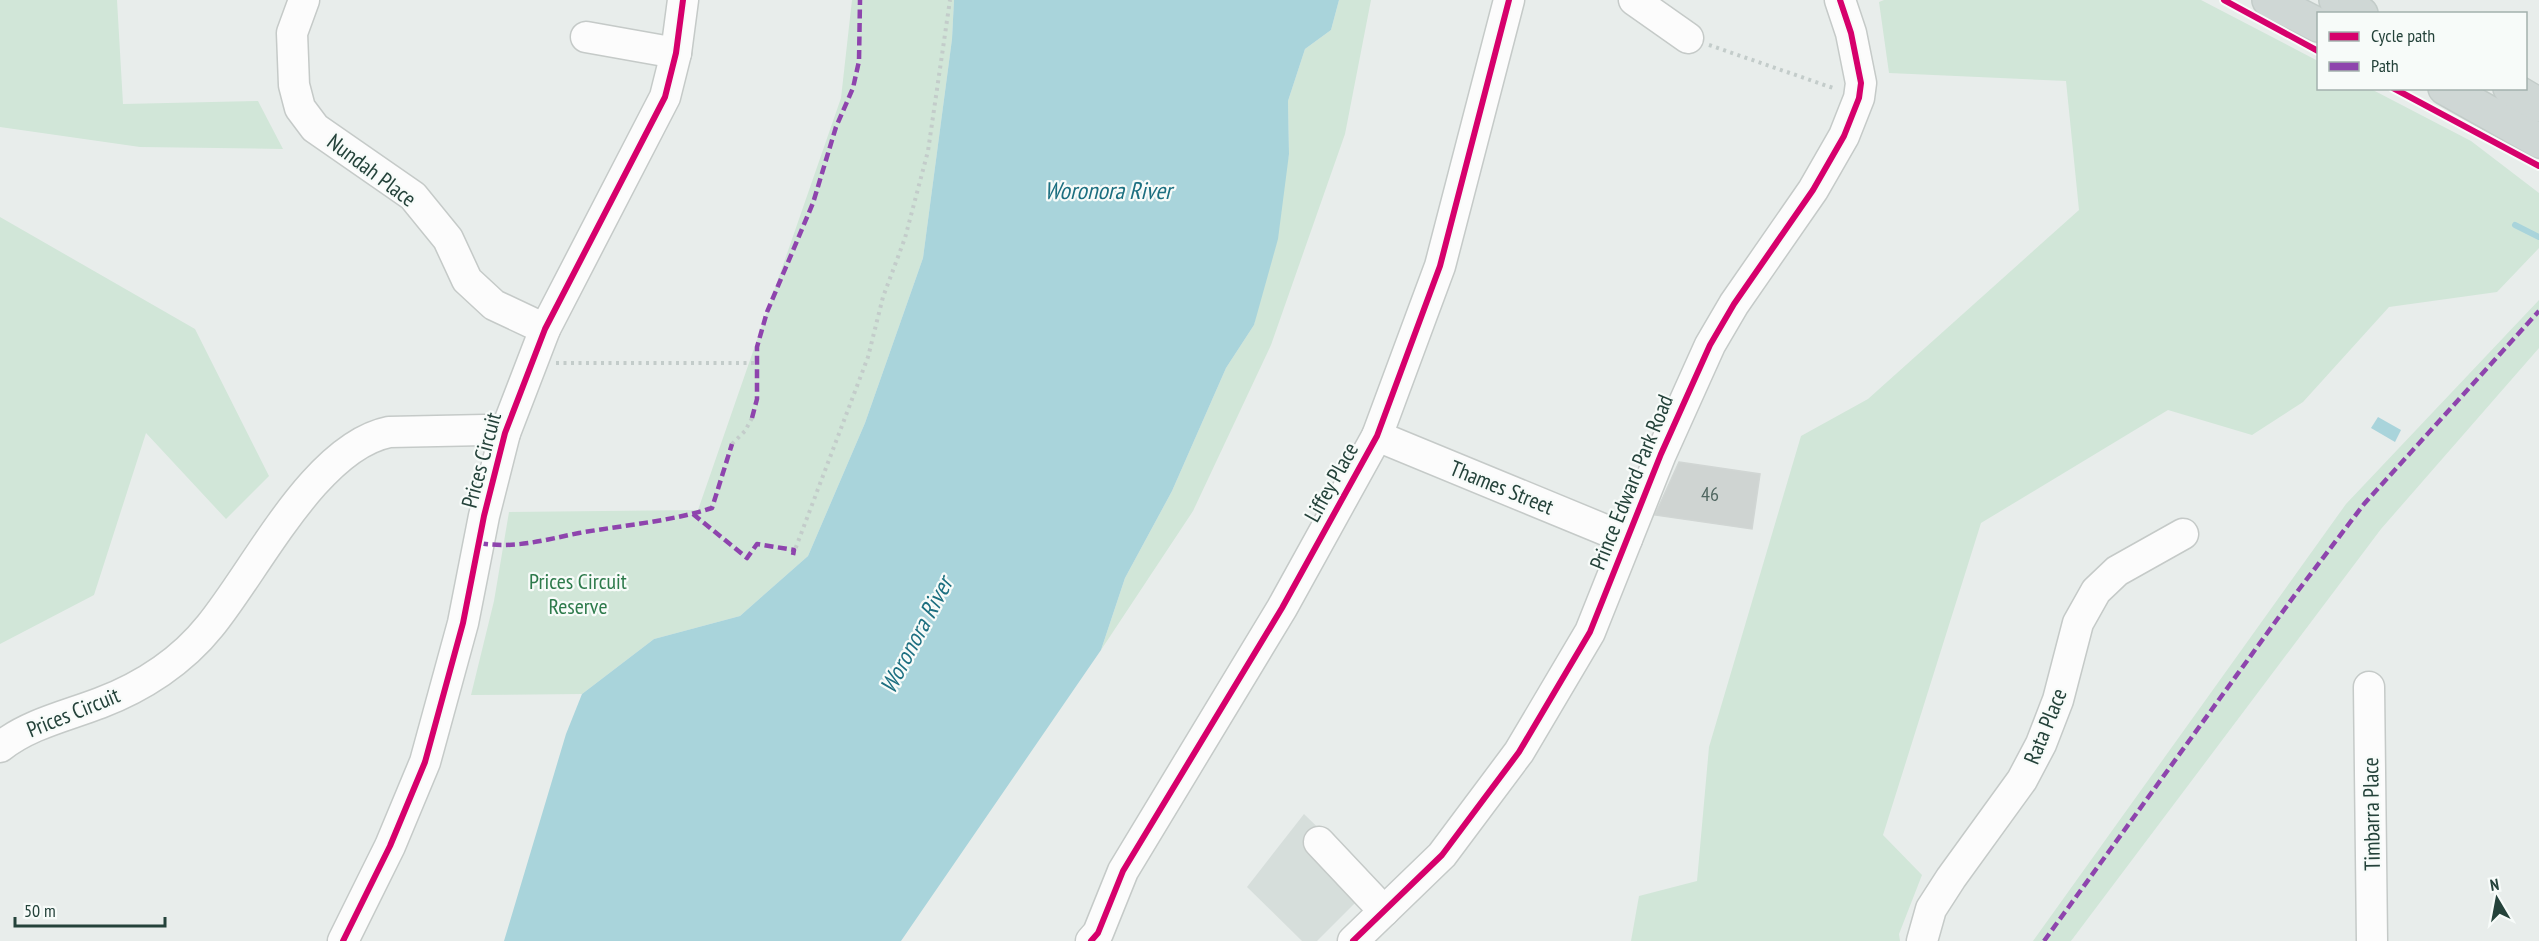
<svg xmlns="http://www.w3.org/2000/svg" width="2539" height="941" font-family="'PT Sans Narrow',sans-serif">
<style>
.built{fill:#d6dedb}
.green{fill:#d1e6d8}
.water{fill:#a9d4db}
.lines{fill:none;stroke-linecap:round;stroke-linejoin:round}
.stream{stroke:#a9d4db;stroke-width:6}
.building{fill:#cfd4d2;stroke:#d1d6d4;stroke-width:1.5}
.minor-casing{stroke:#c5cac8;stroke-width:33}
.major-casing{stroke:#c3ccc9;stroke-width:36}
.path{stroke:#c3ccca;stroke-width:4;stroke-dasharray:3 4.5;stroke-linecap:butt}
.minor{stroke:#fcfcfc;stroke-width:30}
.major{stroke:#cfd7d5;stroke-width:33}
.quiet{stroke:#8e44ad;stroke-width:4.5;stroke-dasharray:9 4.5;stroke-linecap:butt}
.cycleway-casing{stroke:#f7fbf9;stroke-width:10}
.cycleway{stroke:#d6006c;stroke-width:6}
.labels{text-anchor:middle;dominant-baseline:central;stroke-width:4.5;stroke-linejoin:round;paint-order:stroke}
.number-label{font-size:20px;fill:#506761}
.street-label{font-size:22px;fill:#24423a;stroke:#f7fbf9}
.park-label{font-size:22px;fill:#2d7a4b;stroke:#f7fbf9}
.water-label{font-size:24px;font-style:italic;fill:#1c6f80;stroke:#f7fbf9}
</style>
<rect width="100%" height="100%" fill="#e8edeb"/>
<path class="built" d="M 1304,814 L 1375,883 L 1317,941 L 1302,941 L 1247,887 Z"/>
<g class="green">
<path d="M 0,0 L 117,0 L 123,104 L 258,101 L 283,149 L 140,147 L 0,127 Z"/>
<path d="M 852,0 L 954,0 L 952,39 L 923,258 L 865,423 L 808,556 L 740,616 L 654,639 L 582,694 L 471,695 L 494,601 L 509,512 L 698,510 L 841,98 Z"/>
<path d="M 1339,0 L 1371,0 L 1345,134 L 1271,345 L 1193,511 L 1101,650 L 1125,578 L 1172,491 L 1226,368 L 1254,325 L 1289,154 L 1288,101 L 1305,49 L 1331,30 Z"/>
<path d="M 1884,0 L 2201,0 L 2318,61 L 2318,88 L 2371,89 L 2471,141 L 2539,193 L 2539,248 L 2497,292 L 2389,307 L 2303,402 L 2252,435 L 2168,410 L 1981,523 L 1883,835 L 1922,875 L 1899,934 L 1900,941 L 1631,941 L 1639,896 L 1697,881 L 1709,747 L 1801,436 L 1868,399 L 2079,210 L 2066,81 L 1889,73 L 1879,2 Z"/>
<path d="M 0,217 L 195,329 L 269,476 L 226,519 L 146,433 L 94,595 L 0,644 Z"/>
<path d="M 2539,300 L 2539,348 L 2381,529 L 2071,941 L 2033,941 L 2346,504 Z"/>
</g>
<g class="water">
<path d="M 954,0 L 1339,0 L 1331,30 L 1305,49 L 1288,101 L 1289,154 L 1278,239 L 1254,325 L 1226,368 L 1172,491 L 1125,578 L 1101,650 L 901,941 L 504,941 L 566,734 L 582,694 L 654,639 L 740,616 L 808,556 L 865,423 L 923,258 L 952,39 Z"/>
<path d="M 2378,417 L 2401,430 L 2395,442 L 2371,428 Z"/>
</g>
<g class="lines">
<path class="stream" d="M 2515,225 L 2539,237"/>
</g>
<path class="building" d="M 1679,462 L 1760,474 L 1752,529 L 1655,515 Z"/>
<g class="lines">
<g class="minor-casing">
<g id="minor">
<path d="M 304,0 L 292,33 L 294,85 L 300,108 L 315,128 L 413,196 L 448,239 L 467,280 L 494,305 L 545,329"/>
<path d="M 1634,0 L 1688,38"/>
<path d="M 586,37 L 676,53"/>
<path d="M 1377,436 L 1627,539"/>
<path d="M 2369,687 L 2372,941"/>
<path d="M 0,747 C 29,724 66,716 100,703 C 142,687 182,661 210,626 C 256,570 315,447 389,432 L 485,430 L 505,433"/>
<path d="M 1319,842 L 1384,911"/>
<path d="M 343,941 L 390,846 L 425,762 L 463,623 L 484,516 L 505,433 L 545,329 L 665,97 L 676,53 L 683,0"/>
<path d="M 1091,941 L 1098,933 L 1123,871 L 1282,608 L 1377,436 L 1440,266 L 1509,0"/>
<path d="M 1353,941 L 1442,855 L 1519,752 L 1590,632 L 1661,454 L 1710,345 L 1734,304 L 1813,190 L 1844,136 L 1859,98 L 1861,83 L 1851,33 L 1840,0"/>
<path d="M 1922,941 L 1931,909 L 1951,878 L 2022,780 L 2041,744 L 2058,700 L 2078,623 L 2096,591 L 2117,571 L 2183,534"/>
</g>
</g>
<g class="major-casing">
<g id="major">
<path d="M 2269,0 L 2318,25"/>
<path d="M 2336,0 L 2361,14"/>
<path d="M 2445,88 L 2539,141"/>
<path d="M 2510,88 L 2539,105"/>
</g>
</g>
<g class="path">
<path d="M 1709,45 L 1836,89"/>
<path d="M 556,363 L 756,363"/>
<path d="M 732,444 L 745,431 L 752,418"/>
<path d="M 793,555 L 868,357 L 883,297 L 905,238 L 928,151 L 950,0"/>
</g>
<use href="#minor" class="minor"/>
<use href="#major" class="major"/>
<g class="quiet">
<path d="M 752,418 L 757,399 L 757,347 L 767,312 L 813,203 L 836,127 L 853,88 L 859,61 L 860,0"/>
<path d="M 693,514 L 747,558 L 757,544 L 794,550 L 793,555"/>
<path d="M 479,543 C 515,549 544,540 579,533 C 624,525 668,522 712,508 L 732,444"/>
<path d="M 2044,941 L 2297,592 L 2364,504 L 2539,311"/>
</g>
<g class="cycleway-casing">
<g id="cycleway">
<path d="M 2224,0 L 2318,51"/>
<path d="M 2393,88 L 2539,166"/>
<path d="M 343,941 L 390,846 L 425,762 L 463,623 L 484,516 L 505,433 L 545,329 L 665,97 L 676,53 L 683,0"/>
<path d="M 1091,941 L 1098,933 L 1123,871 L 1282,608 L 1377,436 L 1440,266 L 1509,0"/>
<path d="M 1353,941 L 1442,855 L 1519,752 L 1590,632 L 1661,454 L 1710,345 L 1734,304 L 1813,190 L 1844,136 L 1859,98 L 1861,83 L 1851,33 L 1840,0"/>
</g>
</g>
<use href="#cycleway" class="cycleway"/>
</g>
<g class="labels">
<g class="number-label">
<text x="1710" y="494">46</text>
</g>
<g class="street-label">
<text transform="translate(372 170) rotate(37)">Nundah Place</text>
<text transform="translate(481 460) rotate(-75)">Prices Circuit</text>
<text transform="translate(1331 482) rotate(-61)">Liffey Place</text>
<text transform="translate(1631 482) rotate(-68)">Prince Edward Park Road</text>
<text transform="translate(1502 487) rotate(22)">Thames Street</text>
<text transform="translate(73 712) rotate(-22)">Prices Circuit</text>
<text transform="translate(2045 726) rotate(-68)">Rata Place</text>
<text transform="translate(2371 814) rotate(-91)">Timbarra Place</text>
</g>
<g class="park-label">
<text x="578" y="581">Prices Circuit<tspan x="578" dy="25">Reserve</tspan></text>
</g>
<g class="water-label">
<text x="1108" y="190">Woronora River</text>
<text transform="translate(916 635) rotate(-62)">Woronora River</text>
</g>
</g>
<rect x="2317" y="12" width="210" height="78" fill="#f7fbf9" stroke="#a3b1ad" stroke-width="1.5"/>
<rect x="2329" y="32" width="30" height="9" fill="#d6006c" stroke="#a3b1ad" stroke-width="1.5"/>
<text x="2371" y="42" font-size="18" fill="#24423a">Cycle path</text>
<rect x="2329" y="62" width="30" height="9" fill="#8e44ad" stroke="#a3b1ad" stroke-width="1.5"/>
<text x="2371" y="72" font-size="18" fill="#24423a">Path</text>
<g transform="translate(2497 899) rotate(350)" stroke="#f7fbf9" stroke-width="4.5" paint-order="stroke">
<path d="M0-4.5L10 22L0 15L-10 22Z" fill="#24423a"/>
<text y="-9" font-size="16" font-weight="bold" text-anchor="middle" fill="#24423a">N</text>
</g>
<path d="M15 917v9h150v-9" fill="none" stroke="#24423a" stroke-width="3"/>
<text x="24" y="917" font-size="18" fill="#24423a" stroke="#f7fbf9" stroke-width="4.5" paint-order="stroke">50 m</text>
</svg>
